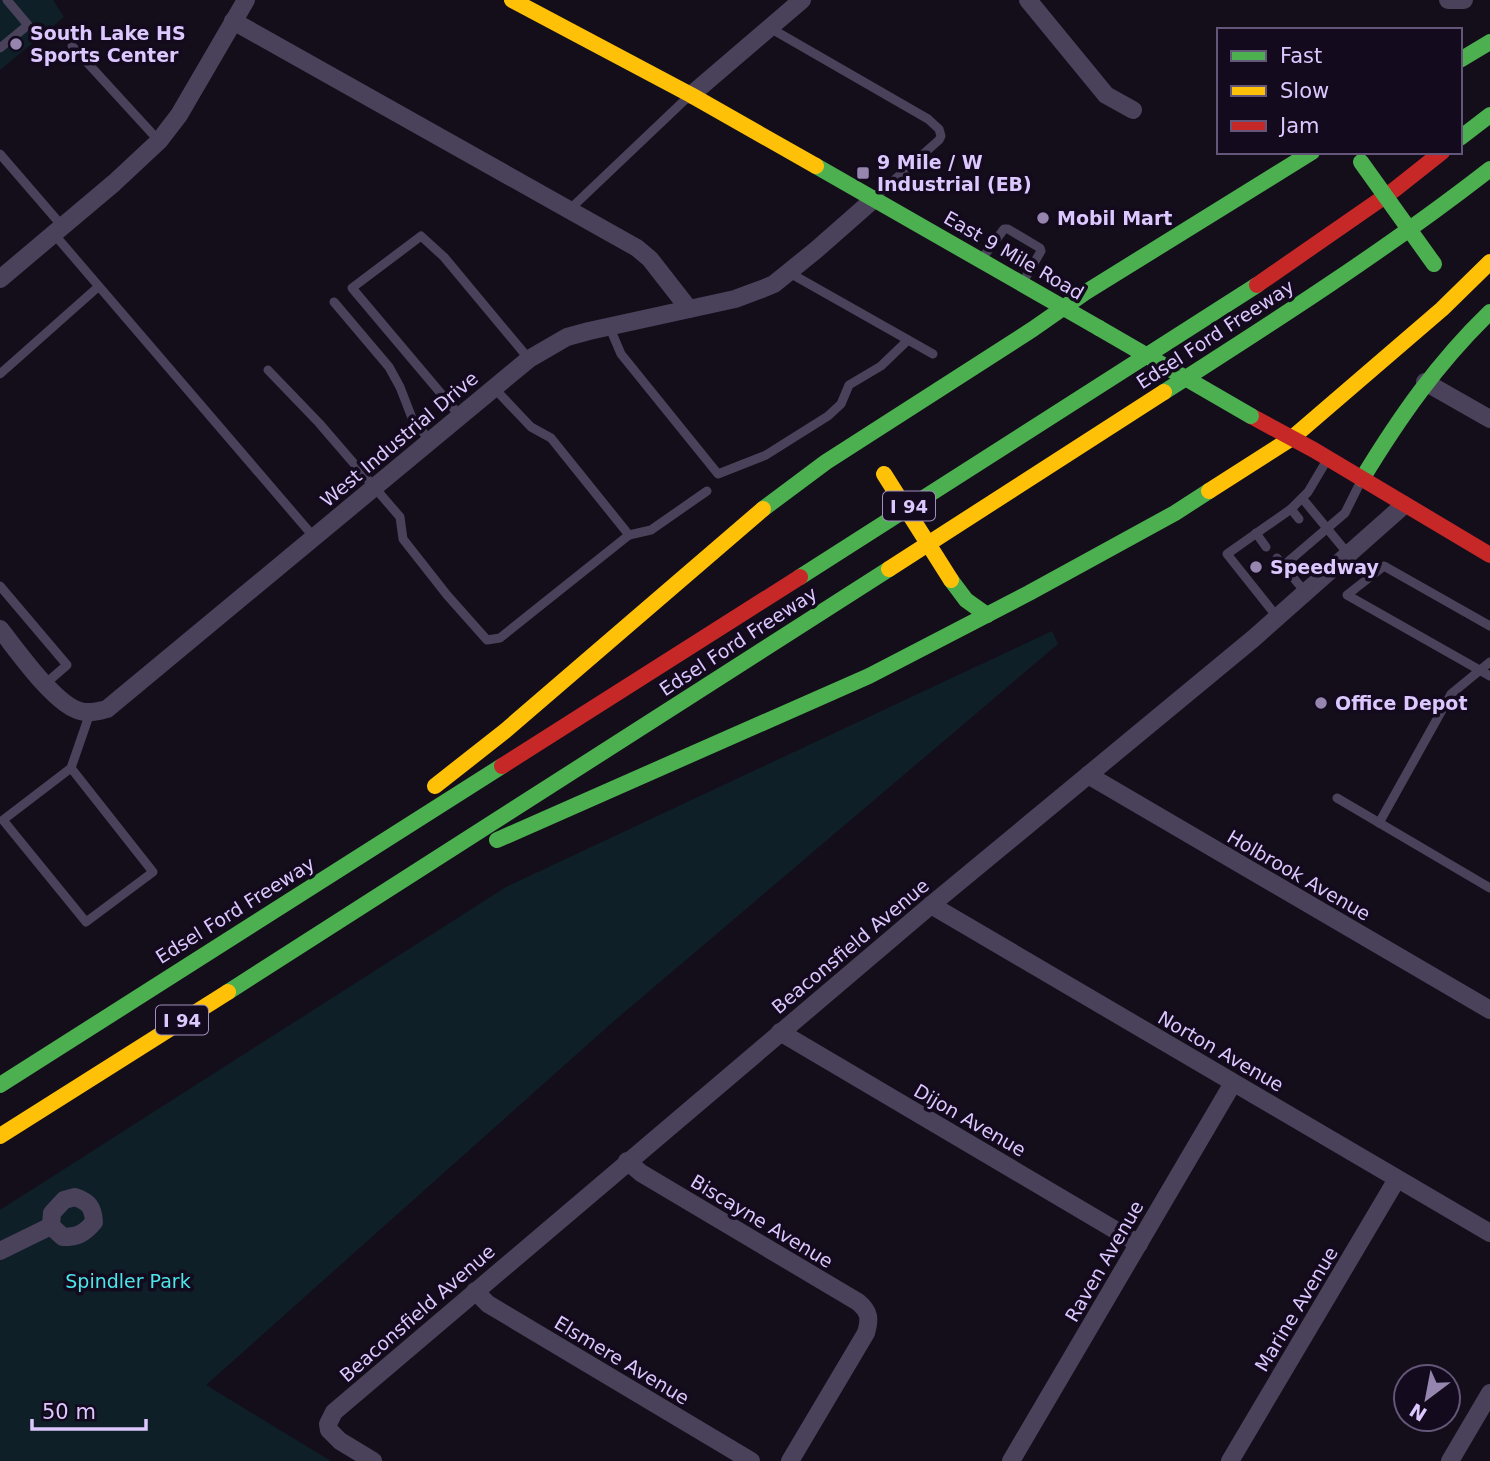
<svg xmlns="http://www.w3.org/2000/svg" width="1490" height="1461" font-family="'DejaVu Sans',sans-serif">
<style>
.green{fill:#0e1f27}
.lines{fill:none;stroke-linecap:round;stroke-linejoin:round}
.lane{stroke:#4a425b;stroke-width:9}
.street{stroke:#4a425b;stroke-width:18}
.fast{stroke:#4caf50;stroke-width:16}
.slow{stroke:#ffc107;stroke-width:16}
.jam{stroke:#c62828;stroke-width:16}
.fast-bridge{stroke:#4caf50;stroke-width:16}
.slow-bridge{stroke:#ffc107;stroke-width:16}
.poi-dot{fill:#9686af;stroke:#130a1e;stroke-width:2.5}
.labels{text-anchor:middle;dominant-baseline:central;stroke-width:7;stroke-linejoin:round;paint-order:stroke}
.shield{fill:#130a1e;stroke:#a08ebc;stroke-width:2}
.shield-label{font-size:18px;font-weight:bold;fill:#dcc7ff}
.poi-label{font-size:19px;font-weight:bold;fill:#dcc7ff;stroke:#130a1e;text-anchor:start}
.street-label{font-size:19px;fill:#dcc7ff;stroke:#130a1e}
.park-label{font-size:19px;fill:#4ae6e8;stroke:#130a1e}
</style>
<rect width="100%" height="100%" fill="#140e1a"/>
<g class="green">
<path d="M 0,0 L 53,0 L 64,17 L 0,70 Z"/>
<path d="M 1052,631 L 1058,644 L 614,1021 L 206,1385 L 331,1461 L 0,1461 L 0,1210 L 506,887 Z"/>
</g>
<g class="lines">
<g class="lane">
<path d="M 770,28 L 928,119 L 939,129 L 941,136 L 939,140 L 875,197"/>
<path d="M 72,46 L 159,141"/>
<path d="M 0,48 L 28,25 L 7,0"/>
<path d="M 0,154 L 63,227"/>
<path d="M 568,211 L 689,96"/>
<path d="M 54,234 L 313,536"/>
<path d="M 981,260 L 1004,229 L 1008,229 L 1040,248 L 1041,251 L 1023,282"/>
<path d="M 788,272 L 933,354"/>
<path d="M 334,302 L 389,367 L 400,387 L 412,418 L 430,441"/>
<path d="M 609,326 L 621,354 L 718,474 L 766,455 L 828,416 L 841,404 L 849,385 L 881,366 L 908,340"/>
<path d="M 268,370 L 319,423 L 400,517 L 403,539 L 447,595 L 487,640 L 500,638 L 629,535 L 551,438 L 531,427 L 494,388"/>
<path d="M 0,374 L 98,287"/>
<path d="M 460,416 L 352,288 L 421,236 L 444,257 L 529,359"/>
<path d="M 1302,498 L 1349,555"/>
<path d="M 1291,509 L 1299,519"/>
<path d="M 1256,533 L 1266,547"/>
<path d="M 629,535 L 651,530 L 707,491"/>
<path d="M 1277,558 L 1306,593"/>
<path d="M 1283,566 L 1345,513 L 1361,481"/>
<path d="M 0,586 L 67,665 L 45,684"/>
<path d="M 1278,618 L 1227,554 L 1291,509 L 1308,492 L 1327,460"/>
<path d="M 1490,626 L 1384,566 L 1347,595 L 1490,676"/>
<path d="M 71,768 L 153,872 L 86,922 L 3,820 L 71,768 L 90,713"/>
<path d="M 1337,798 L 1490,888"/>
<path d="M 1379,823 L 1451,694 L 1490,662"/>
</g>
<g class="street">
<path d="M 1028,0 L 1106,95 L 1133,110"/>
<path d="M 1448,0 L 1464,0"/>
<path d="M 233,21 L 637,248 L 650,259 L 689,309"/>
<path d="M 691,95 L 802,0"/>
<path d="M 0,279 L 114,183 L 159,141 L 179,115 L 246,0"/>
<path d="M 1425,382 L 1490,419"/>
<path d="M 0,629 C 17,650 55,705 80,711 C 89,714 98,711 107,709 L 529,359 L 567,337 L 589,331 L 735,299 L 762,289 L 774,284 L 816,250 L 874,199"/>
<path d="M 1088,775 L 1490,1010"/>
<path d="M 931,905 L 1490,1233"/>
<path d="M 780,1032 L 1139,1244"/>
<path d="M 627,1161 L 641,1173 L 858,1302 C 870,1312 870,1319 866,1333 L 790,1461"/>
<path d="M 75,1197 C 89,1202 93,1207 94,1222 C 84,1234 77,1237 63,1237 L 51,1226 L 52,1213 L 64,1200 Z"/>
<path d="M 0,1251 L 51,1226"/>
<path d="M 475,1291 L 488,1304 L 751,1461"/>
<path d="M 373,1461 L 340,1441 L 329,1430 L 328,1424 L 334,1412 L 931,905 L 1254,638 L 1404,505"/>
<path d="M 1011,1461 L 1233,1083"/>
<path d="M 1230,1461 L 1397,1179"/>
<path d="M 1450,1461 L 1490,1393"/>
</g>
<g class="fast">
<path d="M 1460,60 L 1490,42"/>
<path d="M 1460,138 L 1490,115"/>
<path d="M 816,166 L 1099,328"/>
<path d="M 1164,392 C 1275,321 1386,250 1490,169"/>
<path d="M 1362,479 C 1399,418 1438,362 1490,312"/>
<path d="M 763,509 L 826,462 L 1033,329 L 1086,292 L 1312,152"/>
<path d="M 800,577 L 1257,285"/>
<path d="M 951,580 L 966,600 L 987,615"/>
<path d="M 497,840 L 869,676 L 1029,593 L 1175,513 L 1209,491"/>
<path d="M 228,992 L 889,569"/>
<path d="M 0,1085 L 502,766"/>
</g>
<g class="slow">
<path d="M 512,0 L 691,95 L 816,166"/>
<path d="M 1209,491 L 1292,438 L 1442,309 L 1490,262"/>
<path d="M 889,569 L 1164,392"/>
<path d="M 435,786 L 505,731 L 763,509"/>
<path d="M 0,1136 L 228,992"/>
</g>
<g class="jam">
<path d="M 1257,285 L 1394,190 L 1442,152"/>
<path d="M 1251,416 L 1314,450 L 1490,555"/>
<path d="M 502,766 L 800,577"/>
</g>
<g class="fast-bridge">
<path d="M 1361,162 L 1434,264"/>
<path d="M 1099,328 L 1251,416"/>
</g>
<path class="slow-bridge" d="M 884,474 L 951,580"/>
</g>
<g class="poi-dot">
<circle cx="16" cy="44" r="7"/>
<rect x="856" y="166" width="14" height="14" rx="3.5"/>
<circle cx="1043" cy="218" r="7"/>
<circle cx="1256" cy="567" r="7"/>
<circle cx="1321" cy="703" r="7"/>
</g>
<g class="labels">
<g class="shield">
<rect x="883" y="491.5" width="52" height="29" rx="5"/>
<rect x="156" y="1005.5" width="52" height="29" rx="5"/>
</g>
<g class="shield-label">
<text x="909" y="506">I 94</text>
<text x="182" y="1020">I 94</text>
</g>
<g class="poi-label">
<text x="30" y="33">South Lake HS<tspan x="30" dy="22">Sports Center</tspan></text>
<text x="877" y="162">9 Mile / W<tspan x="877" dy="22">Industrial (EB)</tspan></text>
<text x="1057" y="218">Mobil Mart</text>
<text x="1270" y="567">Speedway</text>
<text x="1335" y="703">Office Depot</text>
</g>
<g class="street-label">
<text transform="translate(1014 255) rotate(30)">East 9 Mile Road</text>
<text transform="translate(1215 334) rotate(-33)">Edsel Ford Freeway</text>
<text transform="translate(399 439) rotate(-40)">West Industrial Drive</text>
<text transform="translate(738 641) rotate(-33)">Edsel Ford Freeway</text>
<text transform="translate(1299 875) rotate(30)">Holbrook Avenue</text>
<text transform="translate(235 910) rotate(-32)">Edsel Ford Freeway</text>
<text transform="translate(850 946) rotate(-40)">Beaconsfield Avenue</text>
<text transform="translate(1221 1051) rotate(30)">Norton Avenue</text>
<text transform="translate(970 1120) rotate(30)">Dijon Avenue</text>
<text transform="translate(762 1221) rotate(31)">Biscayne Avenue</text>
<text transform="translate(1104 1261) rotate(-60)">Raven Avenue</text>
<text transform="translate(1296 1309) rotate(-59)">Marine Avenue</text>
<text transform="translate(417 1313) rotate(-41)">Beaconsfield Avenue</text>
<text transform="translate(622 1360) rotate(31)">Elsmere Avenue</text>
</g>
<g class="park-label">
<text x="128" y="1281">Spindler Park</text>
</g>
</g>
<rect x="1217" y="28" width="245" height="126" fill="#130a1e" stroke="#635678" stroke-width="2"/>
<rect x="1231" y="51" width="35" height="10" fill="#4caf50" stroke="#635678" stroke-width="2"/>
<text x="1280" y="63" font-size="21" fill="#dcc7ff">Fast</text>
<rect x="1231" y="86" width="35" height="10" fill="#ffc107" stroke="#635678" stroke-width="2"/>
<text x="1280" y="98" font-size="21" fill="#dcc7ff">Slow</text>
<rect x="1231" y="121" width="35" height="10" fill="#c62828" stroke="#635678" stroke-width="2"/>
<text x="1280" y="133" font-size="21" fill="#dcc7ff">Jam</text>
<g transform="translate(1427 1398) rotate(212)"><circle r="33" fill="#130a1e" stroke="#635678" stroke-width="2"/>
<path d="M0-5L12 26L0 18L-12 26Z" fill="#9686af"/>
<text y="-10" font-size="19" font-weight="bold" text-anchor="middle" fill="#dcc7ff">N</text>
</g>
<path d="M32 1419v10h114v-10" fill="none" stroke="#dcc7ff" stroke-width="3.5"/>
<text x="42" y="1419" font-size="21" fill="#dcc7ff" stroke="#130a1e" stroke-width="5" paint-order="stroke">50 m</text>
</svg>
